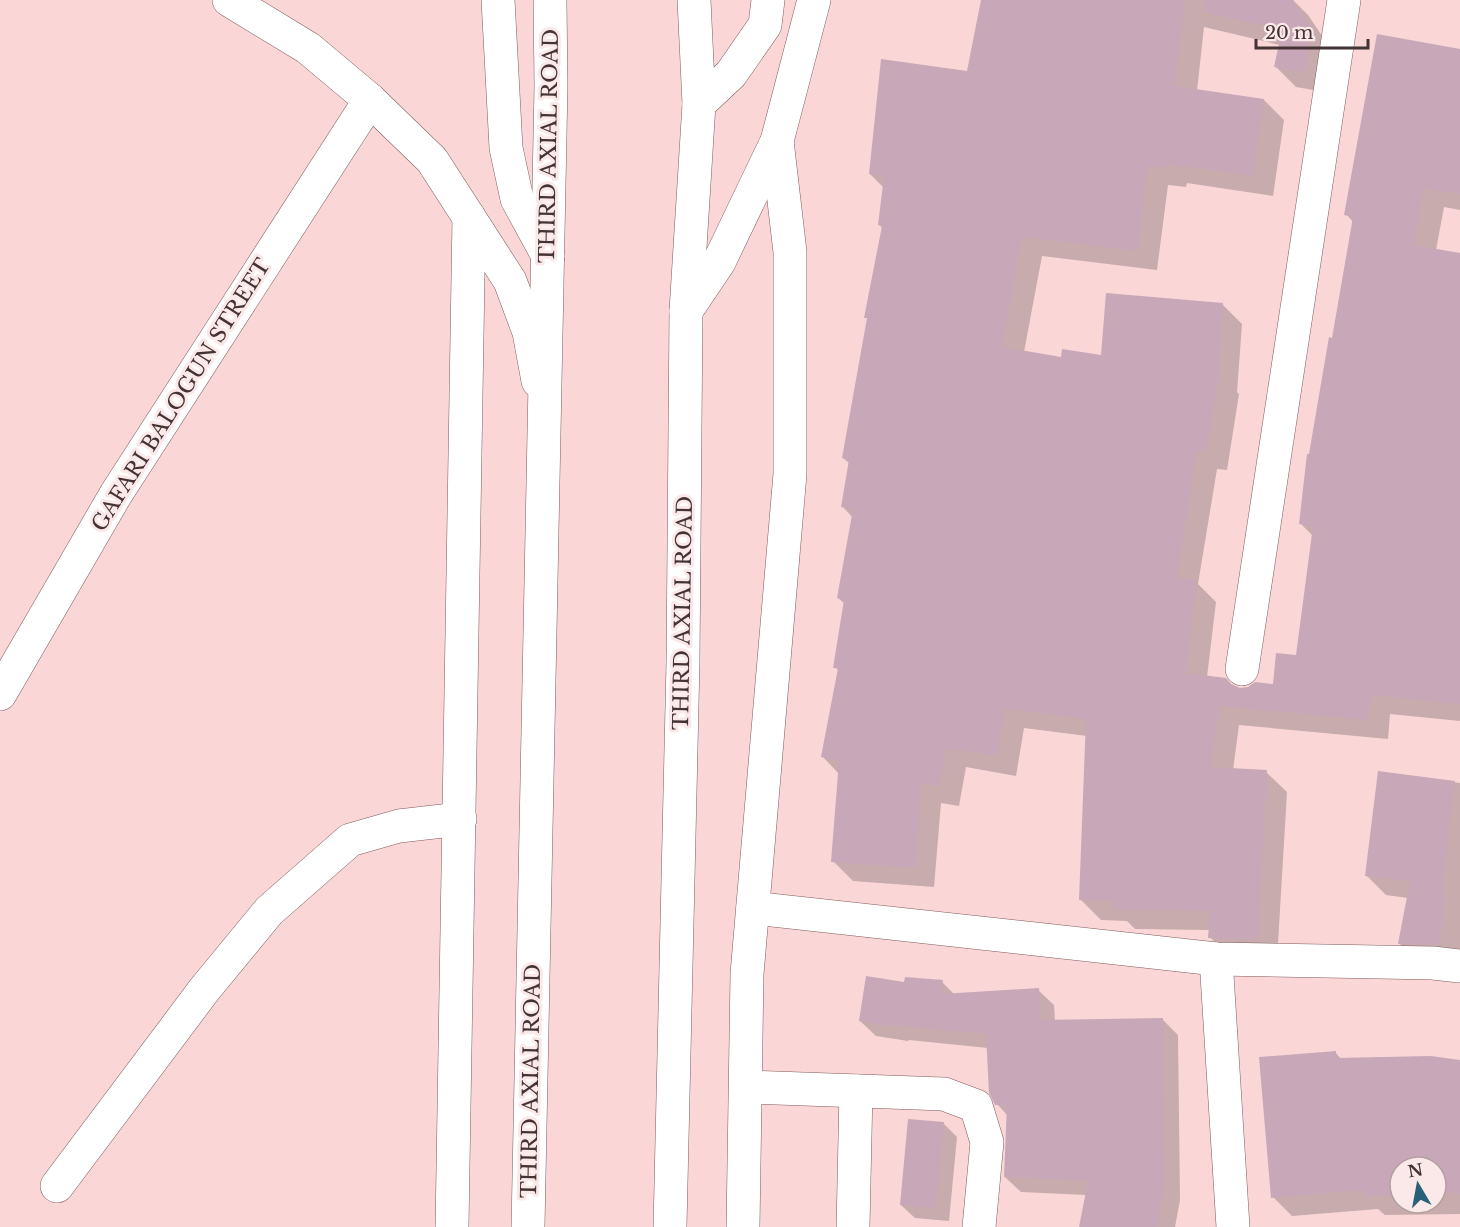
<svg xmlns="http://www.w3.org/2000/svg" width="1460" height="1227" font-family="'Libre Baskerville',serif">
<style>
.shadow{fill:#0003;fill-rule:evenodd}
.building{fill:#c8a8b8}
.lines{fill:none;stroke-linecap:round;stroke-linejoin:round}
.minor-casing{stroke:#805b5c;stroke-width:34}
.highway-casing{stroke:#805b5c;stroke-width:34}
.minor{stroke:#fff;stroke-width:33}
.highway{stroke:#fff;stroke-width:33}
.labels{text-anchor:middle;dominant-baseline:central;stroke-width:6;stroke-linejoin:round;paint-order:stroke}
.street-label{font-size:21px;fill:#443334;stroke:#fbe9e9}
</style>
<rect width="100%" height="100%" fill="#fad6d7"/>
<g class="shadow">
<path d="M 983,0 L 1293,0 L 1308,15 L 1337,58 L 1325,92 L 1296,87 L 1276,67 L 1280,45 L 1204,27 L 1197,91 L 1264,100 L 1284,120 L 1273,196 L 1187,183 L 1186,187 L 1168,185 L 1157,270 L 1042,256 L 1024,352 L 1062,359 L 1102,356 L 1222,304 L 1242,324 L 1237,392 L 1239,394 L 1227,470 L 1217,469 L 1198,584 L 1216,602 L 1207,677 L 1238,689 L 1274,686 L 1298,657 L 1313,536 L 1300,523 L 1310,456 L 1334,340 L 1354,223 L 1346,214 L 1460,50 L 1460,210 L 1444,207 L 1436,250 L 1460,254 L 1460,721 L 1390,714 L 1388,739 L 1239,725 L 1233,770 L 1266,772 L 1287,792 L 1277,960 L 1230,958 L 1210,937 L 1210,930 L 1135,929 L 1127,921 L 1101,920 L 1081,900 L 1087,736 L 1024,728 L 1016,776 L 966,767 L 959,806 L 941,803 L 934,887 L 853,881 L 833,861 L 839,774 L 823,757 L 839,671 L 835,667 L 845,604 L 838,598 L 853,518 L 843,507 L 850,464 L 843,458 L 868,320 L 866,317 L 883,228 L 879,225 L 884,188 L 870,174 L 968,73 Z"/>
<path d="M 1379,773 L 1460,783 L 1460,964 L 1420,963 L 1399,943 L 1408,898 L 1386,895 L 1366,875 Z"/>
<path d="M 942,982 L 955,995 L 1038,990 L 1054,1005 L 1055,1021 L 1162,1019 L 1178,1035 L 1180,1200 L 1175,1227 L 1081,1227 L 1086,1195 L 1021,1192 L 1005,1177 L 1008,1116 L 997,1104 L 988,1048 L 909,1040 L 908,1041 L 876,1036 L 860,1021 L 906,983 Z"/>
<path d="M 1335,1052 L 1342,1060 L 1460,1061 L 1460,1214 L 1385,1215 L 1378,1209 L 1292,1216 L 1273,1197 ZM 1400,1167 L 1436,1167 L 1436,1203 L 1400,1203 Z"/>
<path d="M 944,1124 L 957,1137 L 949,1221 L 915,1218 L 901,1205 Z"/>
</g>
<g class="building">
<path d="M 981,0 L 1185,0 L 1175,86 L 1264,99 L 1253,176 L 1167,164 L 1167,168 L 1148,166 L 1137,251 L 1022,237 L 1002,347 L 1061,357 L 1062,349 L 1101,355 L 1106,293 L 1223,303 L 1218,372 L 1219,372 L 1207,451 L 1197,450 L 1177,577 L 1197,580 L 1185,673 L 1226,678 L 1231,684 L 1240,688 L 1248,687 L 1255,682 L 1273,684 L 1276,653 L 1296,655 L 1313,526 L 1299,524 L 1307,454 L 1309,454 L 1329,337 L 1332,338 L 1353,217 L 1344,215 L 1377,34 L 1460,49 L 1460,194 L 1424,188 L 1414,245 L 1460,253 L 1460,704 L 1371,695 L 1368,720 L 1219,706 L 1211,767 L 1267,770 L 1258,940 L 1208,938 L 1210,911 L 1113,909 L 1113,901 L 1079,900 L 1086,719 L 1005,709 L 997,756 L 946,748 L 939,787 L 921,783 L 915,868 L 831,862 L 839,761 L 821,757 L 838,668 L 833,668 L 844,600 L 837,598 L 853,509 L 841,507 L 849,460 L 842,458 L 867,318 L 864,318 L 882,226 L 878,225 L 884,176 L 869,174 L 881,59 L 967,71 Z"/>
<path d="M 1205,0 L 1293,0 L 1319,39 L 1311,37 L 1305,72 L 1274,67 L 1282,30 L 1204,12 Z"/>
<path d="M 1378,771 L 1455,781 L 1441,895 L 1444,895 L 1440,945 L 1398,944 L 1410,881 L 1365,876 Z"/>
<path d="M 866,976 L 904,982 L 905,977 L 943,980 L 941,994 L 1039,988 L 1041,1020 L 1163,1018 L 1165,1184 L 1157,1227 L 1079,1227 L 1088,1181 L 1004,1177 L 1007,1105 L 995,1105 L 989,1093 L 986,1034 L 893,1025 L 893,1027 L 859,1021 Z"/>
<path d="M 1336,1051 L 1336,1058 L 1431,1056 L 1460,1060 L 1460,1194 L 1436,1191 L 1436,1167 L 1400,1167 L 1400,1196 L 1364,1196 L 1364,1190 L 1271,1198 L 1259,1057 Z"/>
<path d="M 908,1119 L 944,1122 L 936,1208 L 900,1205 Z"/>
</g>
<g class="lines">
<g class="minor-casing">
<g id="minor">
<path d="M 229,0 L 308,48 L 370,100 L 432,160 L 510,281 L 529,332 L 538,381"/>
<path d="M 498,0 L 506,148 L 517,199 L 548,256"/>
<path d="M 699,104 L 731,74 L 765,25 L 768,0"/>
<path d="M 686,311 L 719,262 L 777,141 L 814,0"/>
<path d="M 1242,669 L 1344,0"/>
<path d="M 0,694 L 116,494 L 370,100"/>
<path d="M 753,908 L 1216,959 L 1433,963 L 1460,966"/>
<path d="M 1216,959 L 1233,1227"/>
<path d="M 746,1087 L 944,1094 L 976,1106 L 987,1142 L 979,1227"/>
<path d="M 57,1186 L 204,990 L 269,911 L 350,840 L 399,826 L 460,819"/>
<path d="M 452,1227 L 469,217"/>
<path d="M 743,1227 L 747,974 L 790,474 L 790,252 L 777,141"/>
<path d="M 853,1227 L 856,1091"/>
</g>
</g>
<g class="highway-casing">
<g id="highway">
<path d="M 528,1227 L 551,86 L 550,0"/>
<path d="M 670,1227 L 683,662 L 686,311 L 699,104 L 694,0"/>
</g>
</g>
<use href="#minor" class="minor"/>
<use href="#highway" class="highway"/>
</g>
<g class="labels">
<g class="street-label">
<text transform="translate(549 146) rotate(-89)">THIRD AXIAL ROAD</text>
<text transform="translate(181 395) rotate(-58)">GAFARI BALOGUN STREET</text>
<text transform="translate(683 613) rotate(-89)">THIRD AXIAL ROAD</text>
<text transform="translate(531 1081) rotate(-89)">THIRD AXIAL ROAD</text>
</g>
</g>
<g transform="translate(1418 1185) rotate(350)"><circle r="28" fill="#fbe9e9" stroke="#b2a0a1" stroke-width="1.5"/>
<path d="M0-4.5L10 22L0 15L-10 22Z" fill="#28607a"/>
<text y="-9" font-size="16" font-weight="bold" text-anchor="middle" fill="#443334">N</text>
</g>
<path d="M1256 39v9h112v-9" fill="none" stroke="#443334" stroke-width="3"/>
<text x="1265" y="39" font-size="18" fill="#443334" stroke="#fbe9e9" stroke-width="4.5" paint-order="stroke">20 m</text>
</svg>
